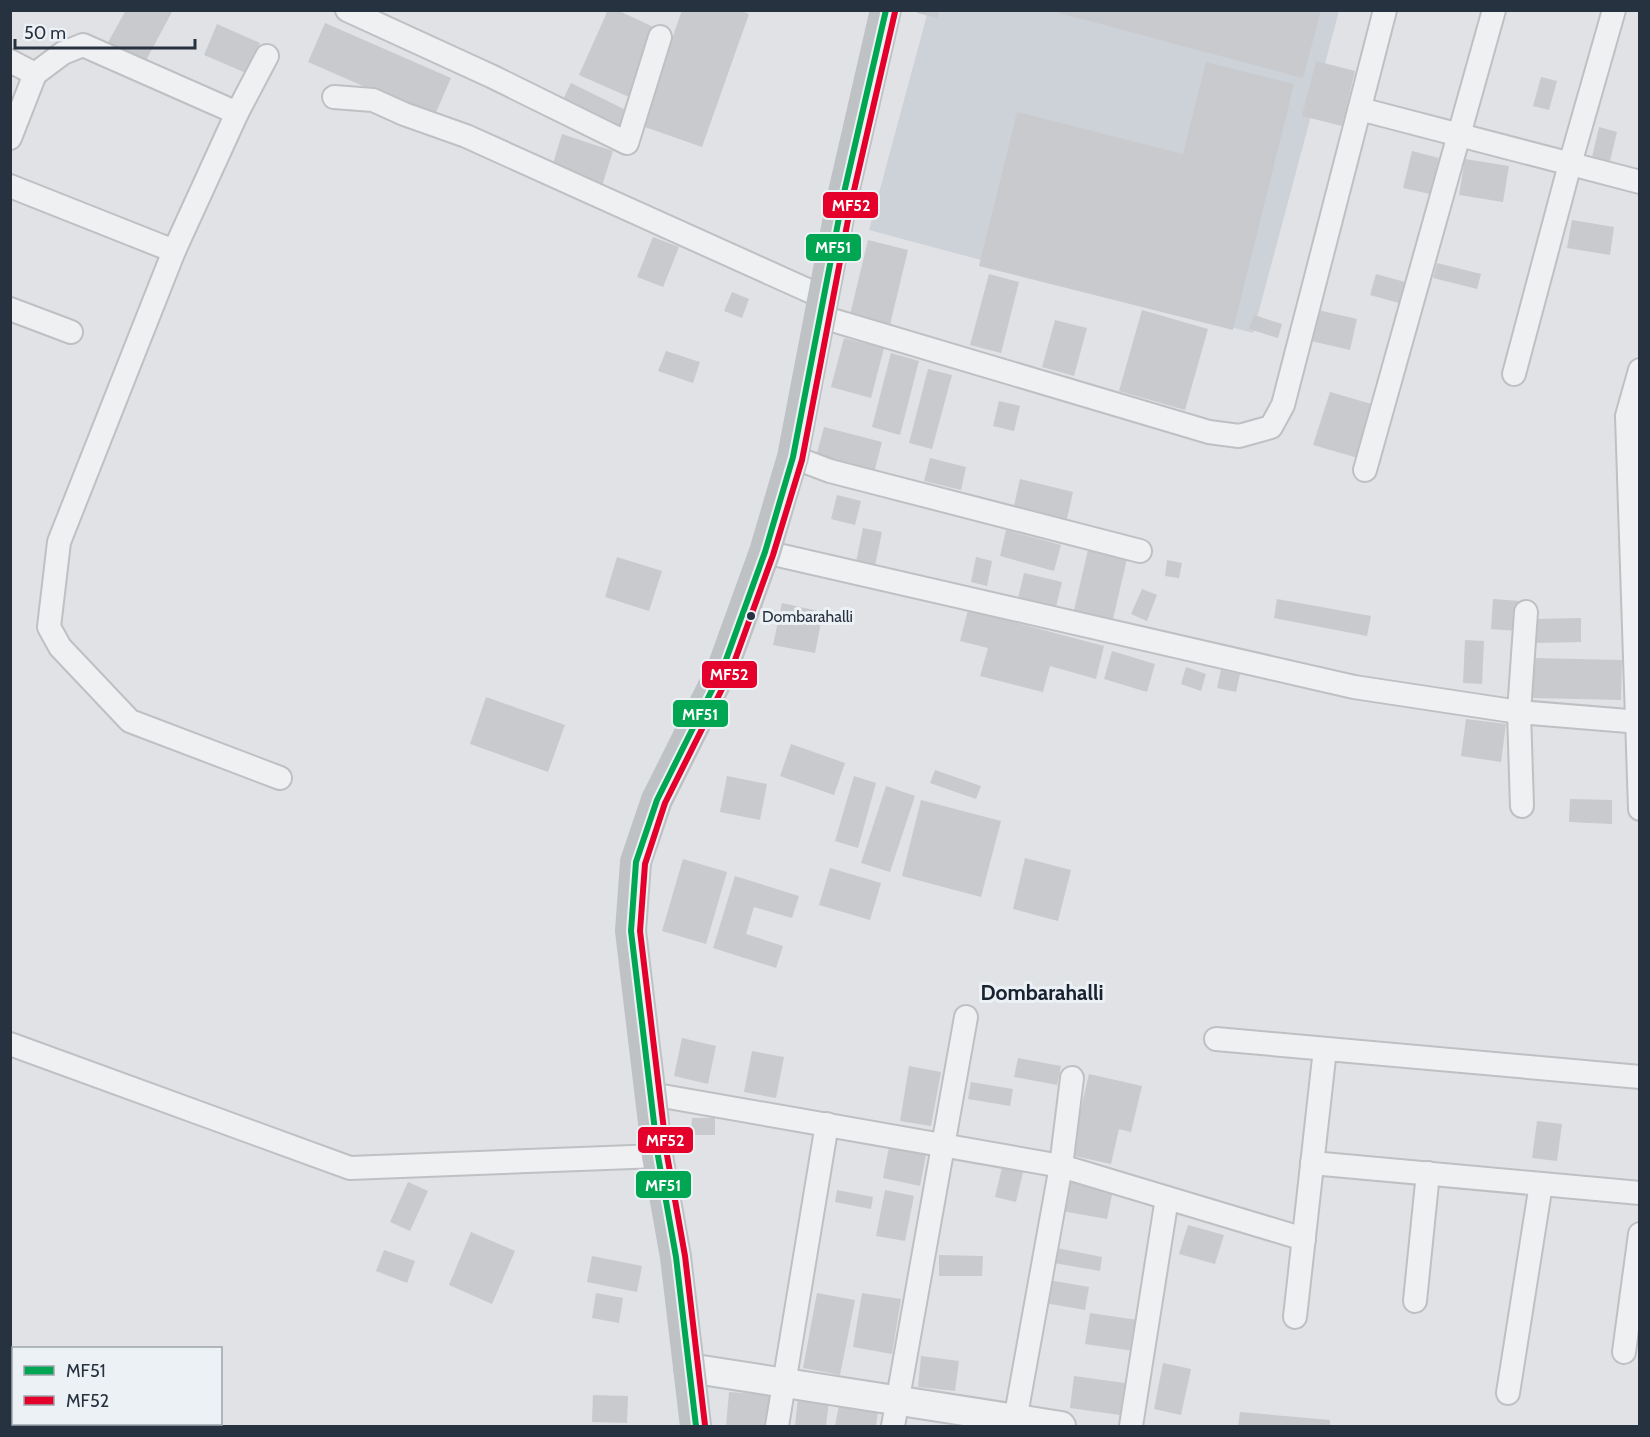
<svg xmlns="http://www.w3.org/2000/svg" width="1650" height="1437" font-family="Cabin,sans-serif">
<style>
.built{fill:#cdd2d9}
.building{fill:#c8cacd}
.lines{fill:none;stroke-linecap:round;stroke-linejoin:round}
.minor-casing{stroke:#bec0c3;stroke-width:26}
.tertiary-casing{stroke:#bec0c3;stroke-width:32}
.minor{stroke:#eff0f2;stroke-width:22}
.tertiary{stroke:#eff0f2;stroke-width:28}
.secondary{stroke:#bec2c5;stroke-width:32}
.bus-1-casing{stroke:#ecf1f5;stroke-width:10}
.bus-2-casing{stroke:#ecf1f5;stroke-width:10}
.bus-1{stroke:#00a651;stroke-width:6}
.bus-2{stroke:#e4002b;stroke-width:6}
.bus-dot{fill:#26323f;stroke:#ecf1f5;stroke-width:2}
.labels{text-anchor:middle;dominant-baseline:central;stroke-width:6;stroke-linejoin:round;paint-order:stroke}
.bus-label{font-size:16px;fill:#26323f;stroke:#ecf1f5;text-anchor:start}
.quarter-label{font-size:21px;font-weight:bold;fill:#182230;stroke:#ecf1f5}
.line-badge{stroke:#ecf1f5;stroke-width:2}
.badge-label{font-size:16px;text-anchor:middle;font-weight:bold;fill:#fff}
</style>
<rect width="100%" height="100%" fill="#e0e2e5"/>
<path class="built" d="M 928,11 L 1339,11 L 1253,333 L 869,230 Z"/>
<g class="building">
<path d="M 126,10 L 173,10 L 143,66 L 106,46 Z"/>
<path d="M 608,10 L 617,10 L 660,30 L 629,97 L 579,75 Z"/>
<path d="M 682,10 L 739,10 L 749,14 L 702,147 L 642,126 Z"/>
<path d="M 917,10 L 939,10 L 937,18 L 917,13 Z"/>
<path d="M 1048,10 L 1321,10 L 1303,78 Z"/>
<path d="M 325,23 L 451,78 L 434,117 L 308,62 Z"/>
<path d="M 217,24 L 260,43 L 246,73 L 204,55 Z"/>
<path d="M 1316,61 L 1355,71 L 1342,126 L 1302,116 Z"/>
<path d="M 1206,62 L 1294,84 L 1233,330 L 979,266 L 1017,112 L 1183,154 Z"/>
<path d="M 1541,77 L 1557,81 L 1549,110 L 1533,106 Z"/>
<path d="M 571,83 L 628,111 L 618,131 L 561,104 Z"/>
<path d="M 1599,127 L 1617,132 L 1610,161 L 1592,157 Z"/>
<path d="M 562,134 L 613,151 L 602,186 L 551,170 Z"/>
<path d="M 1412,151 L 1439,158 L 1430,194 L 1403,188 Z"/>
<path d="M 1465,159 L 1509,166 L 1503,202 L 1459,195 Z"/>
<path d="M 1572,220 L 1614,227 L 1610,255 L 1567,248 Z"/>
<path d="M 653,237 L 679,247 L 663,287 L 637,277 Z"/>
<path d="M 868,240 L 908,250 L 889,329 L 849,319 Z"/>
<path d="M 1437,263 L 1481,274 L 1477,289 L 1433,278 Z"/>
<path d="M 989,274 L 1019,282 L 1001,353 L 970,345 Z"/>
<path d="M 1376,274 L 1405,282 L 1399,303 L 1370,295 Z"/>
<path d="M 732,292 L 749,299 L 742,318 L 724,311 Z"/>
<path d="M 1142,310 L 1208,329 L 1185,410 L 1119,391 Z"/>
<path d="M 1318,310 L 1357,319 L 1350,350 L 1311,341 Z"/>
<path d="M 1254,315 L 1282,324 L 1278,338 L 1249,329 Z"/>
<path d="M 1055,320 L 1087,328 L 1074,376 L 1042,367 Z"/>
<path d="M 844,338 L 884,348 L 871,398 L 831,387 Z"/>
<path d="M 666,351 L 700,362 L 693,383 L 658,371 Z"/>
<path d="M 891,353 L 919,361 L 900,435 L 872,427 Z"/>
<path d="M 928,369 L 952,375 L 932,449 L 909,443 Z"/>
<path d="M 1330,392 L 1375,405 L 1358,458 L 1313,445 Z"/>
<path d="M 999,401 L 1020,406 L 1014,431 L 993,426 Z"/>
<path d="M 824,427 L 882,442 L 874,473 L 816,457 Z"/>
<path d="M 930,458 L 966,467 L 961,490 L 924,481 Z"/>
<path d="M 1020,479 L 1073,492 L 1066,523 L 1013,510 Z"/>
<path d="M 837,495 L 861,501 L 855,525 L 831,519 Z"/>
<path d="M 863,528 L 882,532 L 875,566 L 856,562 Z"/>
<path d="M 1006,530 L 1061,545 L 1054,571 L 1000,556 Z"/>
<path d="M 1088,550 L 1127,559 L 1113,619 L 1074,610 Z"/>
<path d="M 617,557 L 662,571 L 649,611 L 605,597 Z"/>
<path d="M 976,557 L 992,561 L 987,586 L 971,582 Z"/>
<path d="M 1167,560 L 1182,563 L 1179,578 L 1165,576 Z"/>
<path d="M 1024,573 L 1062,582 L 1056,607 L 1018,598 Z"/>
<path d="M 1142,589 L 1157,595 L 1147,621 L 1131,614 Z"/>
<path d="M 1277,599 L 1371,616 L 1367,636 L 1274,618 Z"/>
<path d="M 1493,599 L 1520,601 L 1518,631 L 1491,629 Z"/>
<path d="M 782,603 L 823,612 L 815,653 L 773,645 Z"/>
<path d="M 968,610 L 1104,646 L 1096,679 L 1050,666 L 1043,692 L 980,676 L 988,648 L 960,641 Z"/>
<path d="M 1581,618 L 1581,642 L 1537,643 L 1537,619 Z"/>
<path d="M 1465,640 L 1484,641 L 1482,684 L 1463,683 Z"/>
<path d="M 1112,651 L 1155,664 L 1147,692 L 1104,679 Z"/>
<path d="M 1533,658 L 1622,660 L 1621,700 L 1533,698 Z"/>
<path d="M 1186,667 L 1206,674 L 1201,691 L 1181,684 Z"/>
<path d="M 1221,670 L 1240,674 L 1236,692 L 1217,688 Z"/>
<path d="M 486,697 L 565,725 L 548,772 L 470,744 Z"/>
<path d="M 1466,719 L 1506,724 L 1501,762 L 1461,756 Z"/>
<path d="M 791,744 L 845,763 L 834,795 L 780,776 Z"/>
<path d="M 935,770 L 981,786 L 976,799 L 930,783 Z"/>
<path d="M 727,776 L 767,784 L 760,820 L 720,812 Z"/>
<path d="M 854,776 L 876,783 L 858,848 L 835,841 Z"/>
<path d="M 886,786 L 915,796 L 890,872 L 861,863 Z"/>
<path d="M 1570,799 L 1612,800 L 1612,824 L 1569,822 Z"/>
<path d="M 921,800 L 1001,821 L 981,897 L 902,876 Z"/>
<path d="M 1025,858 L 1071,870 L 1058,921 L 1013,909 Z"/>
<path d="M 683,859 L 727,872 L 706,944 L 662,931 Z"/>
<path d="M 830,868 L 881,883 L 870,920 L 819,905 Z"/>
<path d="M 735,876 L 799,896 L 792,918 L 754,907 L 746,934 L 783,946 L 776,968 L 713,948 Z"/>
<path d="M 682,1038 L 716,1046 L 708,1084 L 674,1076 Z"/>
<path d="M 752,1051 L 784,1057 L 776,1098 L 744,1092 Z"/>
<path d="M 1018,1058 L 1061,1066 L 1057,1085 L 1014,1077 Z"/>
<path d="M 909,1066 L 941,1072 L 931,1126 L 900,1121 Z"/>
<path d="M 1089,1074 L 1142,1086 L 1131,1132 L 1119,1129 L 1111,1164 L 1070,1155 Z"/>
<path d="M 971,1082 L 1013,1089 L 1010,1106 L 968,1099 Z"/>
<path d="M 692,1118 L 715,1118 L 715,1135 L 691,1135 Z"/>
<path d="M 1537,1121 L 1562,1124 L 1557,1161 L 1532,1158 Z"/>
<path d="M 889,1147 L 926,1155 L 920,1186 L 883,1178 Z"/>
<path d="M 1003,1163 L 1024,1168 L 1016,1202 L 995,1197 Z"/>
<path d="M 1068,1181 L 1113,1190 L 1107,1219 L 1062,1211 Z"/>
<path d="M 408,1182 L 428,1191 L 410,1231 L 390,1222 Z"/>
<path d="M 837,1190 L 873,1197 L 871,1209 L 835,1202 Z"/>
<path d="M 885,1190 L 914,1196 L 905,1241 L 876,1236 Z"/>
<path d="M 1188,1225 L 1224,1235 L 1215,1264 L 1179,1254 Z"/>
<path d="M 471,1232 L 515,1251 L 492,1304 L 449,1285 Z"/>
<path d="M 1057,1248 L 1102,1257 L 1100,1271 L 1054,1263 Z"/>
<path d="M 384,1250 L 415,1261 L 407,1283 L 376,1271 Z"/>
<path d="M 939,1255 L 983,1256 L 982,1276 L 939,1276 Z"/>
<path d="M 592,1256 L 642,1266 L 637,1292 L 587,1282 Z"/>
<path d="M 1049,1280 L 1089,1287 L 1085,1310 L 1045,1303 Z"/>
<path d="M 596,1293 L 623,1298 L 619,1323 L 592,1318 Z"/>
<path d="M 817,1293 L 855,1300 L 840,1375 L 803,1368 Z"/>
<path d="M 862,1293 L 901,1299 L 892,1354 L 853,1347 Z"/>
<path d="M 1090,1313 L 1138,1320 L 1134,1351 L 1085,1344 Z"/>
<path d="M 921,1356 L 959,1361 L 955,1391 L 918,1387 Z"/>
<path d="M 1163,1363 L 1191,1369 L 1181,1415 L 1154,1409 Z"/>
<path d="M 1074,1376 L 1125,1383 L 1120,1415 L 1070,1408 Z"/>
<path d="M 729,1392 L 772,1395 L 769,1426 L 726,1426 Z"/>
<path d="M 593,1395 L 628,1396 L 627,1423 L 592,1422 Z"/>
<path d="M 798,1397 L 829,1401 L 826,1426 L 795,1426 Z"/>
<path d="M 839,1405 L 878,1412 L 876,1426 L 835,1426 Z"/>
<path d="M 1240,1412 L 1330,1420 L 1330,1426 L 1238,1426 Z"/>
</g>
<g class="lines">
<g class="minor-casing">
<g id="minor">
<path d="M 347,10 L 491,76 L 627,143 L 660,37"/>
<path d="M 267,56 L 237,113 L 174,251 L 59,542 L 49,627 L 60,647 L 130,721 L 280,778"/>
<path d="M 10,61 L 35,74"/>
<path d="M 334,97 L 373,100 L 404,114 L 466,136 L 825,298"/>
<path d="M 1360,109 L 1640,182"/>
<path d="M 10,138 L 35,74 L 63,53 L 83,45 L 237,113"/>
<path d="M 10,186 L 174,251"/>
<path d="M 10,309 L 71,332"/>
<path d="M 822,317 L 1209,432 L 1239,436 L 1271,427 L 1283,405 L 1385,10"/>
<path d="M 1640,370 L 1627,416 L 1640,809"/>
<path d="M 1514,374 L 1570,164 L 1614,10"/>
<path d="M 793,457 L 830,471 L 1140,551"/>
<path d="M 1365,470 L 1494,10"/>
<path d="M 765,552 L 1354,687 L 1519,712 L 1640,722"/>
<path d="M 1522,806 L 1519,712 L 1526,612"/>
<path d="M 1216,1039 L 1640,1077"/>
<path d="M 10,1044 L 350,1168 L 658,1156"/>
<path d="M 651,1094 L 1061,1166 L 1304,1239"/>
<path d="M 1312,1163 L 1640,1193"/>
<path d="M 1415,1301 L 1428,1173"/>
<path d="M 1295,1317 L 1325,1049"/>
<path d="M 1624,1352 L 1640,1234"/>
<path d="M 1508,1393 L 1541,1184"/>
<path d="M 777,1426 L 827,1124"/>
<path d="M 893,1426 L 966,1017"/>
<path d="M 1014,1426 L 1061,1166 L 1072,1078"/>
<path d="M 1131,1426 L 1167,1198"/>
</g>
</g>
<g class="tertiary-casing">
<path id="tertiary" d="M 689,1368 L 1061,1426"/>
</g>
<use href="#minor" class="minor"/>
<use href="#tertiary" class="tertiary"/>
<path class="secondary" d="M 696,1426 L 676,1257 L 658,1156 L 631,931 L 636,862 L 657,800 L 723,668 L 765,552 L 793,457 L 843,197 L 886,10"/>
<g class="bus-1-casing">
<path id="bus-1" d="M 696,1426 L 676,1257 L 658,1156 L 631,931 L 636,862 L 657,800 L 723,668 L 765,552 L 793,457 L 843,197 L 886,10"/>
</g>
<g class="bus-2-casing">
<path id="bus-2" d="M 705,1425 L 685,1256 L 667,1155 L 640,931 L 645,864 L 665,803 L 731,671 L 773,555 L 802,460 L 852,199 L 895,12"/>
</g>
<use href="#bus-1" class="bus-1"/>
<use href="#bus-2" class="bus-2"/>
</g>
<circle class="bus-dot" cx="751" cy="616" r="5"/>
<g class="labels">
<g class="bus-label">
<text x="762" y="616">Dombarahalli</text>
</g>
<g class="quarter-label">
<text x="1042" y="992">Dombarahalli</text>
</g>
</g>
<g class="line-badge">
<rect x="822" y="191" width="57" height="28" rx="6" fill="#e4002b"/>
<rect x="805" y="233" width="57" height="29" rx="6" fill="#00a651"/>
<rect x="701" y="660" width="57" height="29" rx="6" fill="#e4002b"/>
<rect x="672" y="699" width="57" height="29" rx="6" fill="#00a651"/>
<rect x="637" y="1126" width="57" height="28" rx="6" fill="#e4002b"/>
<rect x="635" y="1170" width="57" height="29" rx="6" fill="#00a651"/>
</g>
<g class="badge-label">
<text x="851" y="211">MF52</text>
<text x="833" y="253">MF51</text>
<text x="729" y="680">MF52</text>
<text x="700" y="720">MF51</text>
<text x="665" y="1146">MF52</text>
<text x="663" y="1191">MF51</text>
</g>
<rect width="1650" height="1437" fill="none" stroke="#26323f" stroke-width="24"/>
<rect x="12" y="1347" width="210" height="78" fill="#ecf1f5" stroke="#9da5ac" stroke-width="1.5"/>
<rect x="24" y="1366" width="30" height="9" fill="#00a651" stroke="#9da5ac" stroke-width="1.5"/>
<text x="66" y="1377" font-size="18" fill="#26323f">MF51</text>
<rect x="24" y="1396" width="30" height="9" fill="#e4002b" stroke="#9da5ac" stroke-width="1.5"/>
<text x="66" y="1407" font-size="18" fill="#26323f">MF52</text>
<path d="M15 39v9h180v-9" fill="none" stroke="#26323f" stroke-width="3"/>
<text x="24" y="39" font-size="18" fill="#26323f" stroke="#ecf1f5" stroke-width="4.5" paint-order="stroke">50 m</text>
</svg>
